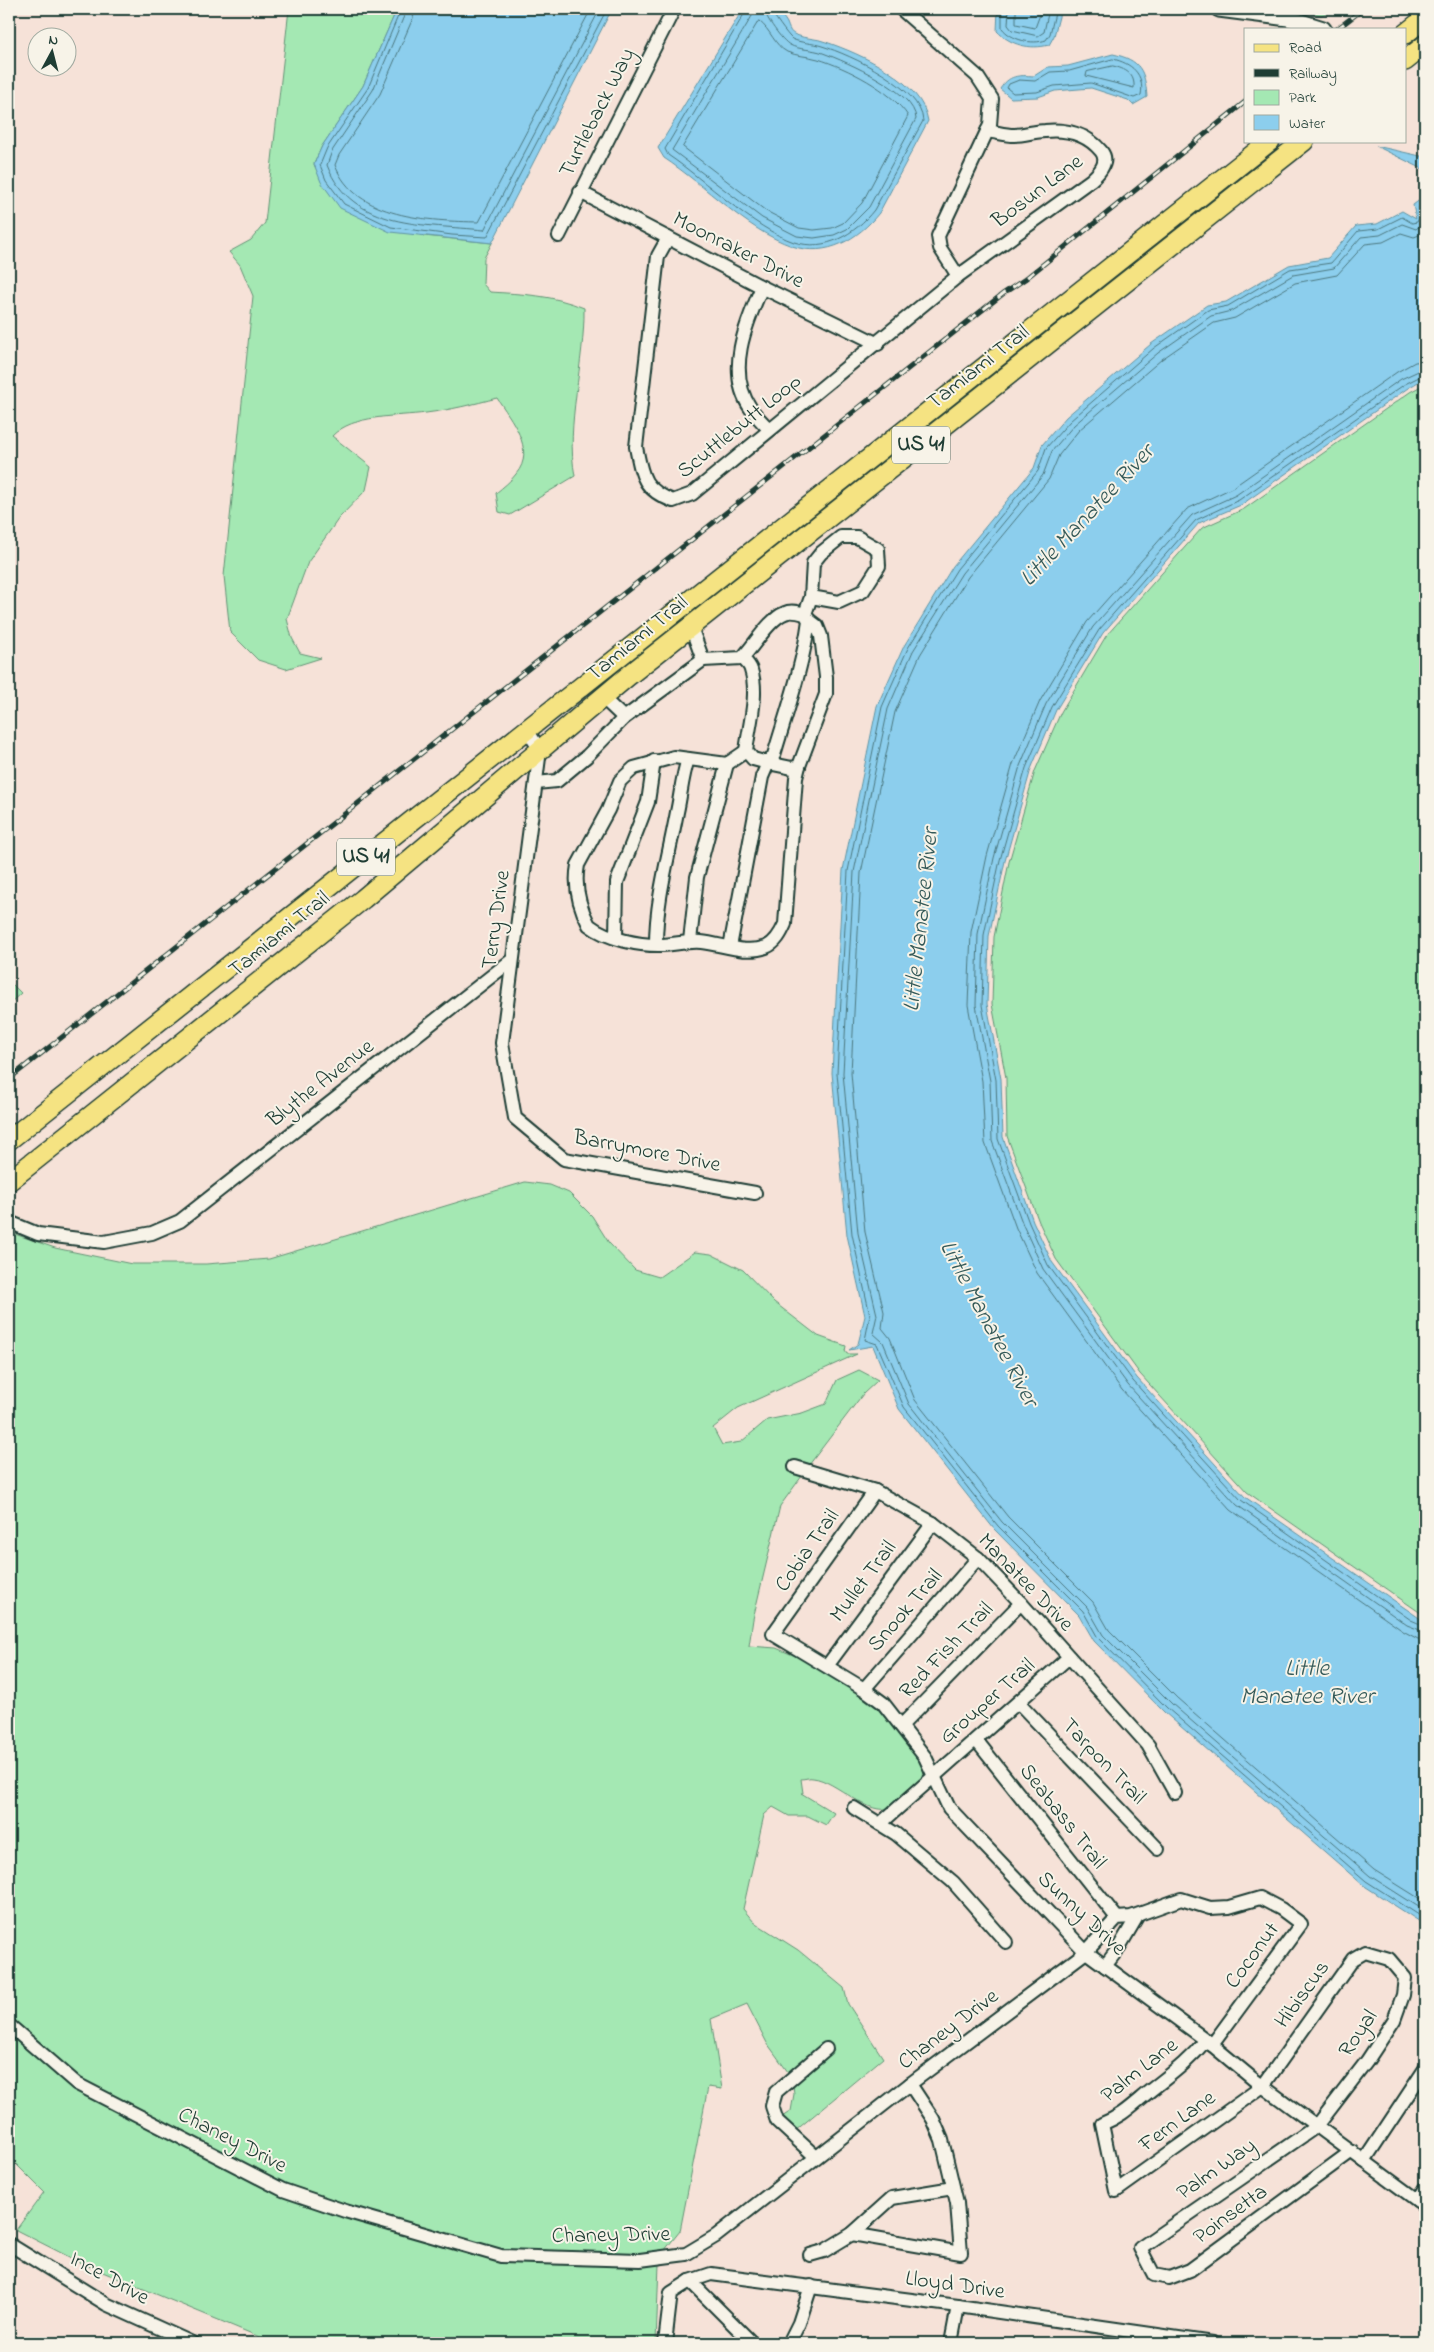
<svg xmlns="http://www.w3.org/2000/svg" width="1434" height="2352" font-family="'Indie Flower',sans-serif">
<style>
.green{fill:#a4e8b3;stroke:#629274}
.water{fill:#8cceed;stroke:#6094a3}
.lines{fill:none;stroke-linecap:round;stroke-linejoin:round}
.shore{stroke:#4b777e;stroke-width:1}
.minor-casing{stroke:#1f3d34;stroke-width:16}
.tertiary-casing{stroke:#1f3d34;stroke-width:19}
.primary-casing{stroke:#1f3d34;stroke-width:22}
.minor{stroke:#f7f3e8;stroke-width:12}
.tertiary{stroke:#f7f3e8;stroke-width:15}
.primary{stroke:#f5e382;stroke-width:19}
.rail-casing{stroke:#1f3d34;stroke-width:5}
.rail{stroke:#f7f3e8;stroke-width:3;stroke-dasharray:9;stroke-linecap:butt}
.labels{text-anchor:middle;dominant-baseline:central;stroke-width:4;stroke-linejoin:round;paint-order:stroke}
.shield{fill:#f7f3e8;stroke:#60746a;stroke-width:1}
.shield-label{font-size:21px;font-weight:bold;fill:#1f3d34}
.street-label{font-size:22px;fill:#1f3d34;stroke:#f7f3e8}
.water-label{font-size:24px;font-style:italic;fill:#355a59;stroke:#f7f3e8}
</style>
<rect width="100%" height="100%" fill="#f6e2d8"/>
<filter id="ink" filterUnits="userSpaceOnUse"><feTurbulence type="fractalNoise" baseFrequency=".02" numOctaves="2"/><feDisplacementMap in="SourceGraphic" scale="10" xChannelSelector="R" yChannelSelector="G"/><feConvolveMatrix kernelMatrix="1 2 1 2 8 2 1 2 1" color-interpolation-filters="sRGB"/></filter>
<g filter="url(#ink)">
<g class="green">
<path d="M 289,9 L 397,9 L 363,86 L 322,146 L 314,164 L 322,182 L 424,236 L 492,243 L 484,258 L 483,284 L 490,292 C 522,294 553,295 584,308 C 585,362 565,426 575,476 L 510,515 L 499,512 L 496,493 C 503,487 511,481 516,474 C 537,450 510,418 497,398 C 474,404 450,410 426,413 C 397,417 353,414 332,436 L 371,467 L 366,490 L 339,518 L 308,562 L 287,619 L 292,638 L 300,653 L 321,658 L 286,669 L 258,660 L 230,632 L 224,576 L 253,296 L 240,265 L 229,252 L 251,240 L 265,223 Z"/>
<path d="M 1309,9 L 1342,9 L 1321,15 L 1311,13 Z"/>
<path d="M 1425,384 L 1425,1616 L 1247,1492 L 1140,1374 L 1056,1259 L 1039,1222 L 1007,1136 L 1006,1078 L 992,1004 L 994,937 L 1009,862 L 1035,771 L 1061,712 L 1106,636 L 1202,528 L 1244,509 L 1410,392 Z"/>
<path d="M 9,981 L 21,993 L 9,1004 Z"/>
<path d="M 525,1182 L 550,1185 L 569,1193 L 592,1216 L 609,1243 L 635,1270 L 659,1277 L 695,1252 L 711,1254 L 743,1270 L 774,1302 L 818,1336 L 846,1346 L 845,1351 L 847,1354 L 857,1354 L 738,1408 L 713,1428 L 722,1445 L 741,1442 L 767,1420 L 802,1413 L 826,1404 L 837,1380 L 859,1370 L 878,1380 L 863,1394 L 809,1465 L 791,1460 L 788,1472 L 802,1476 L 780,1506 L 753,1619 L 749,1646 L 776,1648 L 805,1660 L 861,1694 L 874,1704 L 921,1762 L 924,1767 L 923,1778 C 913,1787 903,1800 891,1807 C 870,1819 836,1780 813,1778 C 809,1777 805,1779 801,1779 L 803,1793 L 801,1793 L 834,1813 L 826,1825 L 808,1816 L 789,1816 L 773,1807 L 764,1815 L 743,1909 L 754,1922 L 798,1950 L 844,1988 L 848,2004 L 883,2058 L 795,2131 L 782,2117 L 791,2111 L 794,2094 L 793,2085 L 834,2051 L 828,2041 L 788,2072 L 767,2043 L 747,2004 L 711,2019 L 722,2089 L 708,2087 L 680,2231 L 664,2251 L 640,2253 L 502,2250 L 347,2205 L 285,2184 L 80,2079 L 9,2017 L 9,1232 L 55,1248 L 132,1264 L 206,1264 L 269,1259 Z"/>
<path d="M 9,2033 L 74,2090 L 281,2195 L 343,2217 L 500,2263 L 640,2266 L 659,2264 L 656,2343 L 274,2343 L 81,2263 L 16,2230 L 44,2192 L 9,2157 Z"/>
</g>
<g class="water">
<path d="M 397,9 L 612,9 L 492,243 L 390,232 L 340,208 L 321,182 L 314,164 L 322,146 L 363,86 Z"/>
<path d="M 743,9 C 761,9 777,5 787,23 C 789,28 790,33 796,35 C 805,39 817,38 826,42 C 861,54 922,81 928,121 L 879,213 C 858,239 827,258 792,246 C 746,230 705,185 664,158 L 658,148 Z"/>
<path d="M 998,9 L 1061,9 L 1054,36 L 1049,45 C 1030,50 1010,45 997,31 Z"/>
<path d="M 1113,54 C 1140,60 1145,70 1147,97 L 1133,105 L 1128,100 L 1091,88 L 1055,91 L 1038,97 L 1011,98 L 1000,89 C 1009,75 1018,75 1034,76 L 1048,67 L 1068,66 Z"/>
<path d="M 1376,146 L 1425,157 L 1425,170 Z"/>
<path d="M 1425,196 L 1425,378 L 1408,388 L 1241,505 L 1199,523 L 1103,633 L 1056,710 L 1031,769 L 1005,861 L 989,936 L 987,1004 L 1001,1079 L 1003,1137 L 1033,1221 L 1052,1262 L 1137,1378 L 1245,1497 L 1425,1622 L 1425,1925 L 1363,1885 L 1164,1712 L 1094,1641 L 1079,1615 L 994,1529 L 899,1409 L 873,1346 L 849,1350 L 858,1344 L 865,1316 L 847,1235 L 832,1073 L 843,870 L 877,706 L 904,646 L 953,566 L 1034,468 L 1042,445 L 1066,417 L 1151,344 L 1207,305 L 1226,302 L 1289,265 L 1328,258 L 1356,226 L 1377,224 L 1402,211 L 1416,219 L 1413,205 Z"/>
</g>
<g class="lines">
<g class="shore">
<path d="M 401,9 L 368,88 L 327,148 L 320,165 L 326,180 L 344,204 L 391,227 L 452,235 L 487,237 L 607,9"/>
<path d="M 407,9 L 373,90 L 332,151 L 327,165 C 352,230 426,224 484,230 L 600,9"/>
<path d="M 415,9 L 413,18 L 380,94 L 339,155 L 335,165 C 356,219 430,221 479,222 L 591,9"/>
<path d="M 747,9 L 665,149 L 668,155 C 705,180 753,228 794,242 C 826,252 855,234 874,210 L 923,121 C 921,87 851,55 822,46 C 813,43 800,43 792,39 C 788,36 771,13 771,9"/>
<path d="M 753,9 L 752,16 L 672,150 L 762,218 L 797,236 L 814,238 L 834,235 L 847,229 L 869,207 L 916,119 C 915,91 847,62 823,53 C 813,49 799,50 790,45 C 782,41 765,17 764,9"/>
<path d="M 1002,9 L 1002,28 C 1011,40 1032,45 1046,40 L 1050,34 L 1056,9"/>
<path d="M 1009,9 L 1008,25 L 1012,30 L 1038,36 L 1044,32 L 1049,9"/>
<path d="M 1016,9 L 1016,24 L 1035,28 L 1042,9"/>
<path d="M 759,21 C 771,30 774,45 787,52 C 796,56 808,56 818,59 C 847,68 891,90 908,116 L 862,203 L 843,223 L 832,228 L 814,230 L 799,228 L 766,211 L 683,147 Z"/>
<path d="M 1113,59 C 1131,63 1145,74 1141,95 L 1134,98 L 1091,83 L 1054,86 L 1037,92 L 1013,93 L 1007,88 L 1009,84 L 1019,80 L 1035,81 L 1050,72 L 1069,71 Z"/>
<path d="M 1113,66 C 1126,69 1135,74 1134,88 L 1086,76 L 1087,72 Z"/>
<path d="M 1425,202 L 1419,207 L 1420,217 L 1417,222 L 1412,223 L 1402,217 L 1378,229 L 1358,231 L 1331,263 L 1290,269 L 1228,306 L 1208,310 L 1154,348 L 1070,421 L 1046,448 L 1038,471 L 957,569 L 908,648 L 882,707 L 848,871 L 837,1073 L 852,1234 L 870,1315 L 865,1340 L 877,1344 L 904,1407 L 998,1526 L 1083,1611 L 1098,1638 L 1167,1708 L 1366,1881 L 1425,1919"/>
<path d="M 1425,222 L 1416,229 L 1402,224 L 1380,235 L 1361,237 L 1334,268 L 1293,275 L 1231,311 L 1211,316 L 1158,353 L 1074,425 L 1052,451 L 1043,475 L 962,573 L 913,651 L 888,709 L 854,872 L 843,1073 L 858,1233 L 877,1315 L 873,1333 L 883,1342 L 909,1404 L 1002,1522 L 1087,1607 L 1103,1635 L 1172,1704 L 1370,1876 L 1425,1911"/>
<path d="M 1425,233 L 1414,237 L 1401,233 L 1383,242 L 1365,244 L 1337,275 L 1295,283 L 1235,318 L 1214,323 L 1162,359 L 1079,430 L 1059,455 L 1049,479 L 968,577 L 920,655 L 895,712 L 861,873 L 851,1073 L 865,1232 L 884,1312 L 882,1328 L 890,1338 L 915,1400 L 1008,1517 L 1093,1602 L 1109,1630 L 1177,1698 L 1374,1870 L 1425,1902"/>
<path d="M 1425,361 L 1415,362 L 1397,372 L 1232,488 L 1187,509 L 1087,622 L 1040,701 L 1013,764 L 987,856 L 971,932 L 968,1005 L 982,1081 L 985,1143 L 1016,1228 L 1037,1273 L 1122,1390 L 1231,1510 L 1403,1631 L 1418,1639 L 1425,1640"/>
<path d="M 1425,368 L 1401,379 L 1236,495 L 1192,515 L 1093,627 L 1046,704 L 1020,766 L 994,858 L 978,934 L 976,1005 L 990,1081 L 992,1141 L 1023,1225 L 1043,1269 L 1128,1385 L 1237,1505 L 1407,1625 L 1425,1632"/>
<path d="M 1425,374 L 1405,384 L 1239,500 L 1196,520 L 1099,630 L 1052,707 L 1026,768 L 1000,860 L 984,935 L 982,1005 L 996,1080 L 998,1139 L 1029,1223 L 1048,1265 L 1133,1381 L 1241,1500 L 1411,1620 L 1425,1626"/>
</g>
<g class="minor-casing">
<g id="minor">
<path d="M 901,9 L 977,76 L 992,99 L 990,125 L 938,236 L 940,248 L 958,276"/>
<path d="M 580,192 L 762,287 L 878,344"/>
<path d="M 559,236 L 674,9"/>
<path d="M 668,238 L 658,256 L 636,447 C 642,477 643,489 673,501 L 692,494 L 958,276 L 1091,180 C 1099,173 1110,162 1101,151 C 1087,134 1066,129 1045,131 C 1035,131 1025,135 1014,135 C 1005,135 996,132 987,131"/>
<path d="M 762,287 C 746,323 725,372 751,409 C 756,416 763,423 769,429"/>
<path d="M 805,614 L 811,597 L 813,563 L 821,553 L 841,537 L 857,537 L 878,549 L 879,566 L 863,591 L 839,602 L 811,597"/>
<path d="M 691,627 L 703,660 L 742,658 C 745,661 750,665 751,670 C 759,694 749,726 746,751 L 753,759 L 768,763 L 774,755 C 787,711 803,666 809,620 L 805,614 C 798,612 791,610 785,613 C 769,619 754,646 742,658"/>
<path d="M 603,698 L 624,718 L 703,660"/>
<path d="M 527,730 L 540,750 L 502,1043 L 515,1118 L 564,1159 L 755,1193"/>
<path d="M 746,751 L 727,764 L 674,757 L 634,768 L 620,781 L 608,810 L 578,865 C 574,886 579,906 589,925 C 607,939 640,946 663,945 C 676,944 688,941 701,942 C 722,944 745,955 766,947 C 776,943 781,933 785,924 L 796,778 L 799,766"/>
<path d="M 536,783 L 557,781 L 587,756 L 624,718"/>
<path d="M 616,937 L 617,882 L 648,802 L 654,761"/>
<path d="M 690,941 L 697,877 L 727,764"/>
<path d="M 656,944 C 656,899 669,856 677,812 C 681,794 682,777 688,759"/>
<path d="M 730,947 L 762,777 L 768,763 L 792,768 L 799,766 L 826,694 L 826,677 L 821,636 L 817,626 L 809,620"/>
<path d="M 9,1222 L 38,1234 L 104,1242 L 152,1233 L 180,1221 L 512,960"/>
<path d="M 795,1467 L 875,1491 L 933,1523 L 978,1558 L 1021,1603 L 1148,1745 L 1175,1793"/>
<path d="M 875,1491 L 773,1634 L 864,1689 L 883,1703 L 925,1757 L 949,1808 L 1086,1952 L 1206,2040 L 1253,2079 L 1425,2206"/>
<path d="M 827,1666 L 933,1523"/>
<path d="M 864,1689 L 978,1558"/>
<path d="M 1019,1703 L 1158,1849"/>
<path d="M 901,1726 L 1021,1603"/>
<path d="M 976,1740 L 1117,1918"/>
<path d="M 854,1808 L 896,1834 L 953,1882 L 1006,1942"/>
<path d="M 880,1824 L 1069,1657"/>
<path d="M 1105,1966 L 1118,1949 L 1138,1915"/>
<path d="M 9,2025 L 77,2084 L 283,2190 L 345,2211 L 501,2256 L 640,2260 L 686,2254 L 716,2236 L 910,2084 L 1086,1952 L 1117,1918 L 1131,1917 L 1181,1899 L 1210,1908 L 1229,1907 L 1260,1898 L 1281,1909 L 1301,1924 L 1212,2045"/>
<path d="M 1206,2040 C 1185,2066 1165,2078 1140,2099 C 1127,2110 1119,2117 1102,2124 L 1116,2191 L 1263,2086 L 1353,1959 L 1365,1952 L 1389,1959 L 1405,1978 L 1403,1995 L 1394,2020 L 1367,2061 L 1317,2126 L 1140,2248 L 1154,2275 L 1169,2278 L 1190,2270 L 1352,2151"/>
<path d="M 816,2157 L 777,2121 L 772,2106 L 776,2092 L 826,2049"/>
<path d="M 1364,2161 L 1425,2069"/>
<path d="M 1417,2200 L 1425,2188"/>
<path d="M 852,2234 L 961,2253 L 957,2203 L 942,2140 L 933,2119 L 910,2084"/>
<path d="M 9,2244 L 106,2304 L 192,2343"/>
<path d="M 810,2255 L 824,2251 L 852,2234 L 892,2198 L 953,2188"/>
<path d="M 690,2281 L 752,2343"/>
<path d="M 665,2343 L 671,2293 L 690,2281 L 711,2274 L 958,2306 L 1213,2343"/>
<path d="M 789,2343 L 799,2323 L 811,2286"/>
<path d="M 951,2343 L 958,2306"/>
</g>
</g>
<g class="tertiary-casing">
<path id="tertiary" d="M 1219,9 L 1288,18 L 1323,29"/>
</g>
<g class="primary-casing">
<g id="primary">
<path d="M 1405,34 L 1425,18"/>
<path d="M 1405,61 L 1425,45"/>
<path d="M 9,1140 L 1270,141"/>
<path d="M 9,1181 L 363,899 L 628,676 L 1304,141"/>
</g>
</g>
<use href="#minor" class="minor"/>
<use href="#tertiary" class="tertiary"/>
<use href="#primary" class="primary"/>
<g class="rail-casing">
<g id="rail">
<path d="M 1337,29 L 1363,9"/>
<path d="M 9,1079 L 1004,293 L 1025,279 L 1245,102"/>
</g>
</g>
<use href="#rail" class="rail"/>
</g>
</g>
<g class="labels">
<g class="shield">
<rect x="892" y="426.5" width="58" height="37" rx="4"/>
<rect x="337" y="838.5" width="58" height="37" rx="4"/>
</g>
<g class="shield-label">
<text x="921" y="445">US 41</text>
<text x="366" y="857">US 41</text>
</g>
<g class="street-label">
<text transform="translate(598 113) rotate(-63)">Turtleback Way</text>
<text transform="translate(1038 192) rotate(-37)">Bosun Lane</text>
<text transform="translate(738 251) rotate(27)">Moonraker Drive</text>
<text transform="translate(979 368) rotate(-38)">Tamiami Trail</text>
<text transform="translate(740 427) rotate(-39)">Scuttlebutt Loop</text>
<text transform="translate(638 639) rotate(-39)">Tamiami Trail</text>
<text transform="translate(497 920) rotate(-82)">Terry Drive</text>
<text transform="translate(280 935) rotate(-39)">Tamiami Trail</text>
<text transform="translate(321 1084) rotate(-38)">Blythe Avenue</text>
<text transform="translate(647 1152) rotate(11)">Barrymore Drive</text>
<text transform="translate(808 1551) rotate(-55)">Cobia Trail</text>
<text transform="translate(864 1582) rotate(-53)">Mullet Trail</text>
<text transform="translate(1025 1583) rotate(46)">Manatee Drive</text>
<text transform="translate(906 1611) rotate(-49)">Snook Trail</text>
<text transform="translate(947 1651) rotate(-46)">Red Fish Trail</text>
<text transform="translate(988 1702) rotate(-41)">Grouper Trail</text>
<text transform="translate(1103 1762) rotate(46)">Tarpon Trail</text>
<text transform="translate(1062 1817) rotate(52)">Seabass Trail</text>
<text transform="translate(1081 1914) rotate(43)">Sunny Drive</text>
<text transform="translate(1253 1956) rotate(-54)">Coconut</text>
<text transform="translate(1303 1995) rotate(-54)">Hibiscus</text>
<text transform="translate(949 2030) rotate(-37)">Chaney Drive</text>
<text transform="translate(1359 2034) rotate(-56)">Royal</text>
<text transform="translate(1140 2071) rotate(-38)">Palm Lane</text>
<text transform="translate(1178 2122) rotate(-36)">Fern Lane</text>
<text transform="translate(232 2141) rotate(27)">Chaney Drive</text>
<text transform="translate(1217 2170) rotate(-35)">Palm Way</text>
<text transform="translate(1231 2215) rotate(-36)">Poinsetta</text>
<text transform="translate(611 2236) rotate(-1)">Chaney Drive</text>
<text transform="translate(109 2279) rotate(29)">Ince Drive</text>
<text transform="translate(955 2286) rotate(8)">Lloyd Drive</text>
</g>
<g class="water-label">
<text transform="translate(1088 516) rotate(-47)">Little Manatee River</text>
<text transform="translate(922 920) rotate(-84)">Little Manatee River</text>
<text transform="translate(988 1324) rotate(62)">Little Manatee River</text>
<text x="1307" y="1669">Little<tspan x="1307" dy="28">Manatee River</tspan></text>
</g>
</g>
<rect width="1434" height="2352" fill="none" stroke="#f7f3e8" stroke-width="30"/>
<rect x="15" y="15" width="1404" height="2322" fill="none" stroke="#1f3d34" stroke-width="2" filter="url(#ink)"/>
<rect x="1244" y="28" width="162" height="115" fill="#f7f3e8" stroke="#a1aaa0"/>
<rect x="1254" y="44" width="25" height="8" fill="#f5e382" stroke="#a1aaa0"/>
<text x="1289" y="52" font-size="15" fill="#1f3d34">Road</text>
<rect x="1254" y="69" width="25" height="8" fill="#1f3d34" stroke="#a1aaa0"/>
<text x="1289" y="78" font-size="15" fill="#1f3d34">Railway</text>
<rect x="1254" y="90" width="25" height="15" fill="#a4e8b3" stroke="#a1aaa0"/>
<text x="1289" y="102" font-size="15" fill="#1f3d34">Park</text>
<rect x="1254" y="115" width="25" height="15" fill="#8cceed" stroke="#a1aaa0"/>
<text x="1289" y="128" font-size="15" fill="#1f3d34">Water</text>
<g transform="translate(52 52) rotate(7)"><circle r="24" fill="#f7f3e8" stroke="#a1aaa0"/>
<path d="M0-4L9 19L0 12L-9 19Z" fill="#1f3d34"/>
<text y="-8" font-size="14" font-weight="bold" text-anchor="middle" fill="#1f3d34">N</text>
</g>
</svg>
